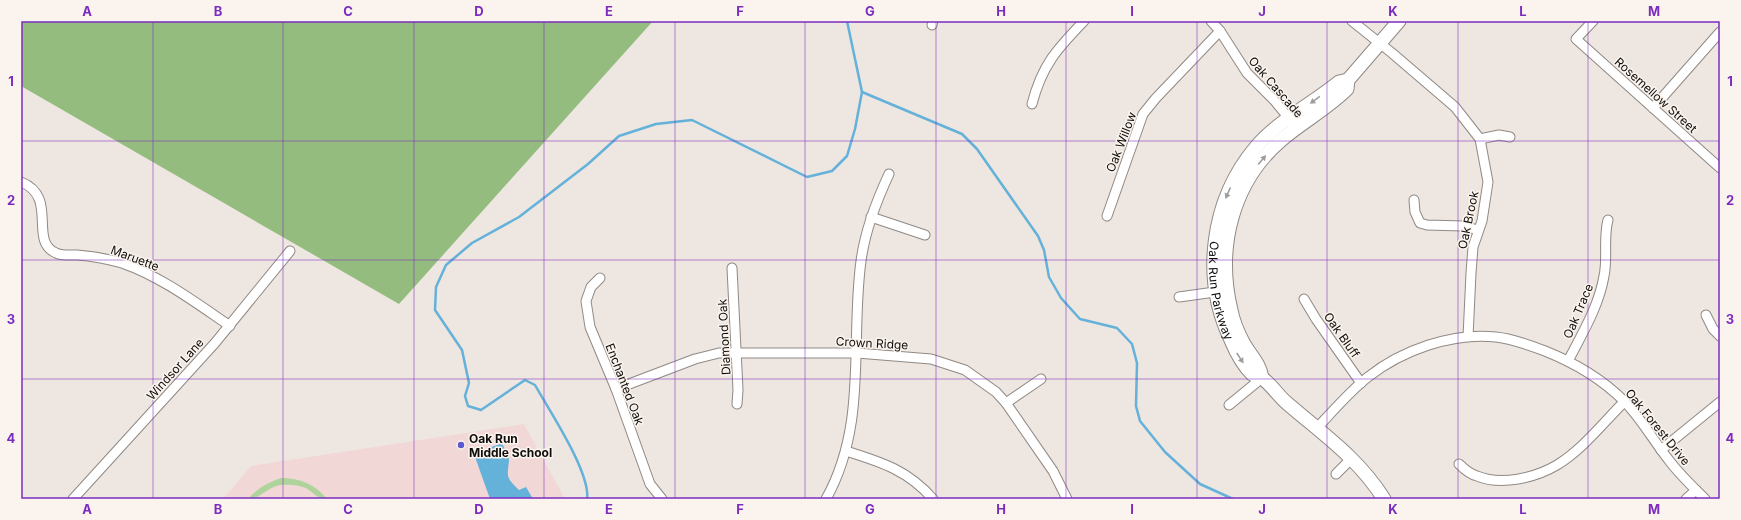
<svg xmlns="http://www.w3.org/2000/svg" width="1741" height="520" font-family="Inter,sans-serif">
<style>
.education{fill:#f2d7d7}
.green{fill:#afd49b}
.forest{fill:#94bc7e}
.water{fill:#64b1d9}
.lines{fill:none;stroke-linecap:round;stroke-linejoin:round}
.stream{stroke:#64b1d9;stroke-width:2.5}
.street-casing{stroke:#908984;stroke-width:11}
.secondary-casing{stroke:#908984;stroke-width:15}
.street{stroke:#fff;stroke-width:9}
.secondary{stroke:#fff;stroke-width:13}
.oneway{fill:#9f9e9d}
.grid{fill:none;stroke:#7b2cbf;stroke-width:1;stroke-opacity:0.55}
.poi-dot{fill:#5c5ad2;stroke:#fbf4ee;stroke-width:1.5}
.labels{text-anchor:middle;dominant-baseline:central;stroke-width:3;stroke-linejoin:round;paint-order:stroke}
.street-label{font-size:12px;fill:#0f0d0b;stroke:#fbf4ee}
.poi-label{font-size:12px;font-weight:bold;fill:#0f0d0b;stroke:#fbf4ee;text-anchor:start}
.neatline{fill:none;stroke:#7b2cbf;stroke-width:1.5}
.grid-label{font-size:13px;text-anchor:middle;font-weight:bold;fill:#7b2cbf}
</style>
<rect width="100%" height="100%" fill="#eee6e1"/>
<path class="education" d="M 524,424 L 565,499 L 223,499 L 251,466 Z"/>
<path class="green" d="M 281,478 C 300,478 315,484 327,499 C 317,499 314,493 306,488 C 299,485 289,484 281,485 C 268,486 261,499 248,499 C 258,488 267,483 281,478 Z"/>
<path class="forest" d="M 21,21 L 653,21 L 399,304 L 21,86 Z"/>
<path class="water" d="M 502,443 C 504,448 509,456 509,461 C 507,478 506,477 519,490 L 526,487 L 533,499 L 490,499 L 474,454 Z"/>
<g class="lines">
<g class="stream">
<path d="M 862,92 L 962,134 L 977,149 L 1038,236 L 1044,250 L 1049,277 L 1061,298 L 1080,319 L 1117,328 L 1132,344 L 1137,363 L 1136,406 L 1140,421 L 1165,452 L 1200,484 L 1233,499"/>
<path d="M 587,499 C 591,473 549,410 535,385 L 525,380 L 481,410 L 468,406 L 465,396 L 469,383 L 462,350 L 435,310 L 436,287 L 446,265 L 472,243 L 519,217 L 588,164 L 619,136 L 656,124 L 692,120 L 807,177 L 832,171 L 847,156 L 855,129 L 862,92 L 847,21"/>
</g>
<g class="street-casing">
<g id="street">
<path d="M 1211,21 L 1220,31 L 1247,73 L 1274,100 L 1292,122"/>
<path d="M 1352,21 L 1392,53 L 1455,107 L 1480,139 L 1488,182 L 1482,221 L 1473,247 L 1471,273 L 1468,337"/>
<path d="M 1593,21 L 1576,39 L 1720,168"/>
<path d="M 932,25 L 933,21"/>
<path d="M 1032,104 C 1042,65 1057,49 1084,21"/>
<path d="M 1653,108 L 1720,32"/>
<path d="M 1480,139 L 1499,135 L 1510,137"/>
<path d="M 21,182 C 59,197 28,241 56,253 C 62,256 71,255 77,255 C 92,256 108,259 122,263 C 162,277 196,303 230,326"/>
<path d="M 1414,200 L 1415,212 L 1420,223 L 1427,225 L 1463,226 L 1478,230"/>
<path d="M 1107,216 L 1143,114 L 1156,98 L 1220,31"/>
<path d="M 871,217 L 925,235"/>
<path d="M 732,268 L 738,390 L 737,404"/>
<path d="M 600,278 L 591,287 L 586,301 L 590,327 L 616,389 L 650,484 L 662,499"/>
<path d="M 1179,297 L 1222,291"/>
<path d="M 1304,299 L 1316,319 L 1361,383"/>
<path d="M 1706,315 L 1713,329 L 1720,336"/>
<path d="M 1568,361 C 1582,334 1599,306 1604,276 C 1608,258 1603,238 1608,220"/>
<path d="M 616,389 L 695,359 L 719,353 L 857,353 L 931,359 L 965,370 L 996,392 L 1006,403 L 1053,471 L 1067,499"/>
<path d="M 1006,403 L 1041,379"/>
<path d="M 1229,405 L 1262,378"/>
<path d="M 1317,428 C 1332,412 1351,390 1368,377 C 1402,350 1453,332 1496,337 C 1513,339 1529,345 1545,351 C 1575,363 1601,378 1624,401 C 1641,418 1653,440 1668,459 C 1679,474 1692,486 1705,499"/>
<path d="M 1661,450 L 1720,402"/>
<path d="M 846,451 C 881,462 908,470 933,499"/>
<path d="M 1459,464 C 1464,469 1470,474 1477,476 C 1501,486 1535,478 1557,465 C 1583,449 1603,423 1624,402"/>
<path d="M 1336,474 L 1352,458"/>
<path d="M 73,499 L 215,343 L 290,251"/>
<path d="M 826,499 C 868,424 850,342 861,261 C 865,230 876,202 889,174"/>
<path d="M 1686,499 L 1696,490"/>
</g>
</g>
<g class="secondary-casing">
<g id="secondary">
<path id="s1" d="M 1348,80 L 1339,82 C 1312,104 1278,121 1256,147 C 1211,200 1201,278 1231,340 C 1236,352 1243,365 1252,374 C 1255,376 1259,376 1262,378 C 1272,385 1279,397 1288,404 C 1324,435 1358,458 1384,499"/>
<path d="M 1262,378 C 1260,364 1251,356 1244,344 C 1238,333 1233,321 1231,310 C 1216,248 1232,183 1280,141 C 1302,122 1327,109 1347,89 L 1348,80 L 1399,21"/>
</g>
</g>
<use href="#street" class="street"/>
<use href="#secondary" class="secondary"/>
</g>
<defs><path id="oneway-solid" d="M-6-.8H1V-3.2L6.5 0L1 3.2V.8H-6Z"/></defs>
<g class="oneway">
<use href="#oneway-solid" transform="translate(1315 100) rotate(144)"/>
<use href="#oneway-solid" transform="translate(1262 160) rotate(-50)"/>
<use href="#oneway-solid" transform="translate(1228 193) rotate(114)"/>
<use href="#oneway-solid" transform="translate(1240 358) rotate(57)"/>
</g>
<path class="grid" d="M 153,21 L 153,499M 283,21 L 283,499M 414,21 L 414,499M 544,21 L 544,499M 675,21 L 675,499M 805,21 L 805,499M 936,21 L 936,499M 1066,21 L 1066,499M 1197,21 L 1197,499M 1327,21 L 1327,499M 1458,21 L 1458,499M 1588,21 L 1588,499M 21,141 L 1720,141M 21,260 L 1720,260M 21,379 L 1720,379"/>
<circle class="poi-dot" cx="461" cy="445" r="4"/>
<g class="labels">
<g class="street-label">
<text transform="translate(1276 87) rotate(49)">Oak Cascade</text>
<text transform="translate(1656 95) rotate(42)">Rosemellow Street</text>
<text transform="translate(1121 142) rotate(-69)">Oak Willow</text>
<text transform="translate(1468 220) rotate(-78)">Oak Brook</text>
<text transform="translate(135 258) rotate(21)">Maruette</text>
<text stroke="none"><textPath href="#s1" startOffset="269">Oak Run Parkway</textPath></text>
<text transform="translate(1578 311) rotate(-67)">Oak Trace</text>
<text transform="translate(1342 335) rotate(55)">Oak Bluff</text>
<text transform="translate(724 337) rotate(-93)">Diamond Oak</text>
<text transform="translate(872 343) rotate(3)">Crown Ridge</text>
<text transform="translate(175 369) rotate(-48)">Windsor Lane</text>
<text transform="translate(625 384) rotate(69)">Enchanted Oak</text>
<text transform="translate(1658 427) rotate(51)">Oak Forest Drive</text>
</g>
<g class="poi-label">
<text x="469" y="438">Oak Run<tspan x="469" dy="14">Middle School</tspan></text>
</g>
</g>
<rect width="1741" height="520" fill="none" stroke="#fbf4ee" stroke-width="44"/>
<rect x="22" y="22" width="1697" height="476" class="neatline"/>
<g class="grid-label">
<text x="87" y="16">A</text>
<text x="218" y="16">B</text>
<text x="348" y="16">C</text>
<text x="479" y="16">D</text>
<text x="609" y="16">E</text>
<text x="740" y="16">F</text>
<text x="870" y="16">G</text>
<text x="1001" y="16">H</text>
<text x="1132" y="16">I</text>
<text x="1262" y="16">J</text>
<text x="1393" y="16">K</text>
<text x="1523" y="16">L</text>
<text x="1654" y="16">M</text>
<text x="11" y="86">1</text>
<text x="1730" y="86">1</text>
<text x="11" y="205">2</text>
<text x="1730" y="205">2</text>
<text x="11" y="324">3</text>
<text x="1730" y="324">3</text>
<text x="11" y="443">4</text>
<text x="1730" y="443">4</text>
<text x="87" y="514">A</text>
<text x="218" y="514">B</text>
<text x="348" y="514">C</text>
<text x="479" y="514">D</text>
<text x="609" y="514">E</text>
<text x="740" y="514">F</text>
<text x="870" y="514">G</text>
<text x="1001" y="514">H</text>
<text x="1132" y="514">I</text>
<text x="1262" y="514">J</text>
<text x="1393" y="514">K</text>
<text x="1523" y="514">L</text>
<text x="1654" y="514">M</text>
</g>
</svg>
